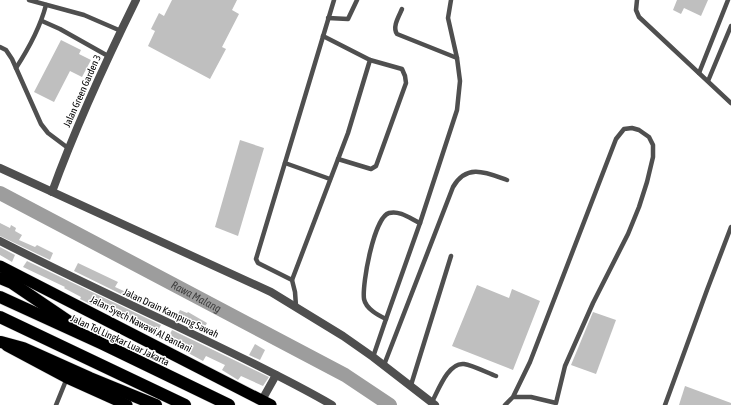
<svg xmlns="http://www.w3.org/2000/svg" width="731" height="405" font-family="'Asap Condensed',sans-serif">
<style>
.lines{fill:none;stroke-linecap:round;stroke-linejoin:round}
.river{stroke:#9d9d9d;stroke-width:14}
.building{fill:#bfbfbf}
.trunk-casing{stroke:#dbdbdb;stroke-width:12}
.motorway-casing{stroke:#dbdbdb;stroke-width:13}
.service{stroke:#4f4f4f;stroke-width:4.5}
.minor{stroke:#4f4f4f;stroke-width:8}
.trunk{stroke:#000;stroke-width:11}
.motorway{stroke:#000;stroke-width:12}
.labels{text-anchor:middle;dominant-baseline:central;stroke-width:3;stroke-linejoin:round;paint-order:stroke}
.street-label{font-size:10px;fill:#000;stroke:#fff}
.water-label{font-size:11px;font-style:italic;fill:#3e3e3e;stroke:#fff}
</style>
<rect width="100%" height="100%" fill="#fff"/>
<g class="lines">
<path class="river" id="s1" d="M 0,193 L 345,375 L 390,405"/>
</g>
<g class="building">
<path d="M 172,0 L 237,0 L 232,10 L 239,14 L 222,47 L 226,49 L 210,79 L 148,46 L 155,31 L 151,29 L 159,13 L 164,16 Z"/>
<path d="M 677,0 L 708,0 L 701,16 L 684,8 L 681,14 L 673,10 Z"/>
<path d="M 61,40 L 81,50 L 79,54 L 91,60 L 82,77 L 70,71 L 54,102 L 34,92 Z"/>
<path d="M 240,140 L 264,148 L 238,236 L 215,227 Z"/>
<path d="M 0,223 L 10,228 L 11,225 L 16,228 L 15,231 L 22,235 L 19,240 L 35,247 L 37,245 L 53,253 L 50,260 L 0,236 Z"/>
<path d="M 0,247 L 15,255 L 12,262 L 0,255 Z"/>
<path d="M 27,261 L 161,325 L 155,336 L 117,315 L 117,316 L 93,304 L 92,305 L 80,299 L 81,297 L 64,288 L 65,287 L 23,267 Z"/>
<path d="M 78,263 L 118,282 L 115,287 L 128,293 L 127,297 L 74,271 Z"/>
<path d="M 477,285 L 509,298 L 512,289 L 540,301 L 513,370 L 452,346 Z"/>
<path d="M 180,310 L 187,313 L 188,312 L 207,323 L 202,332 L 175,319 Z"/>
<path d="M 593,312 L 616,320 L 596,374 L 571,365 Z"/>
<path d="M 172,330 L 234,360 L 269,377 L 263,386 L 241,376 L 238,380 L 222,370 L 225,365 L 206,356 L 203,361 L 179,348 L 181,345 L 168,338 Z"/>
<path d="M 255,344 L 265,350 L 260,360 L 249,355 Z"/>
<path d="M 685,386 L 731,403 L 731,405 L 679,405 Z"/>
</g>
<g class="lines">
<g class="trunk-casing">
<g id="trunk">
<path d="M 0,266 L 271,405"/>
<path d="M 7,346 L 67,378 L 127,405"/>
</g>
</g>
<g class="motorway-casing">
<g id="motorway">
<path d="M 0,278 L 12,283 L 71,323"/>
<path d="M 0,297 L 103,344 L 229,405"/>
<path d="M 0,317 L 185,405"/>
<path d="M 1,342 L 23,348 L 90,378 L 156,405"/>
</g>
</g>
<g class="service">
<path d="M 29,0 L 84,15 L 121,31"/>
<path d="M 637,0 L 636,10 L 639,17 L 731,103"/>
<path d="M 402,9 C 399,16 392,27 397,34 L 457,58"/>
<path d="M 328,18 L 348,19 L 357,0"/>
<path d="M 42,21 L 60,29 L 108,56"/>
<path d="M 0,47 L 6,50 L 12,59 L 41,124 L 48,133 L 68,148"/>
<path d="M 16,68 C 29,48 40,28 46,5"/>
<path d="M 699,73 L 728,0"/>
<path d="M 708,81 L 731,26"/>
<path d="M 338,159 L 371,169 L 376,166 L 406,83 L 405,76 L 402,69 L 370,60"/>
<path d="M 285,163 L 330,179"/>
<path d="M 292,280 L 348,133 L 370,60 L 323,36"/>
<path d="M 296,306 L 295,292 L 292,280 L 258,263 L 256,259 L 334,0"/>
<path d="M 386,319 L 420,223 L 457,110 L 460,81 L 457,58 L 448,18 L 451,0"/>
<path d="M 373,357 L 386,319 C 378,315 366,309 364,299 C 362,284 374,217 389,213 C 400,210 411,219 420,223"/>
<path d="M 384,365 L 453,187 C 467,163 487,173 507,180"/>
<path d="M 411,385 L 451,256"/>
<path d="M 432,402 C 438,391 448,362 464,364 C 472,365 488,373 496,376"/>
<path d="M 56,405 L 67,378"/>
<path d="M 505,405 L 513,397 L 530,362 L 616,139 L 624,129 L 632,128 L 639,130 L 649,137 L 653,145 L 653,157 L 647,182 L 639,207 L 628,234 L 593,303 L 565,366 L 556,403 L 531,397 L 513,397"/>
<path d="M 665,405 L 707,290 L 731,227"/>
</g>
<g class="minor">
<path d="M 0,168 L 271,292 L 343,336 L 373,357 L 435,405"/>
<path d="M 52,192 C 76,126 105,63 136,0"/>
<path d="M 0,241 C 59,271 118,299 178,327 C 230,352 282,376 332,405"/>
<path d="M 262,400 L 276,375"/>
</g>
<use href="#trunk" class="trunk"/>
<use href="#motorway" class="motorway"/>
</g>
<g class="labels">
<g class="street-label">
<text transform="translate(82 91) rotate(-66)">Jalan Green Garden 3</text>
<text transform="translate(171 313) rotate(25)">Jalan Drain Kampung Sawah</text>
<text transform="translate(141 324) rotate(27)">Jalan Syech Nawawi Al Bantani</text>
<text transform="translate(120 340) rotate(25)">Jalan Tol Lingkar Luar Jakarta</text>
</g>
<g class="water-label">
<text stroke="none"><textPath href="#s1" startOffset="222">Rawa Malang</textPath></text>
</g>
</g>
</svg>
